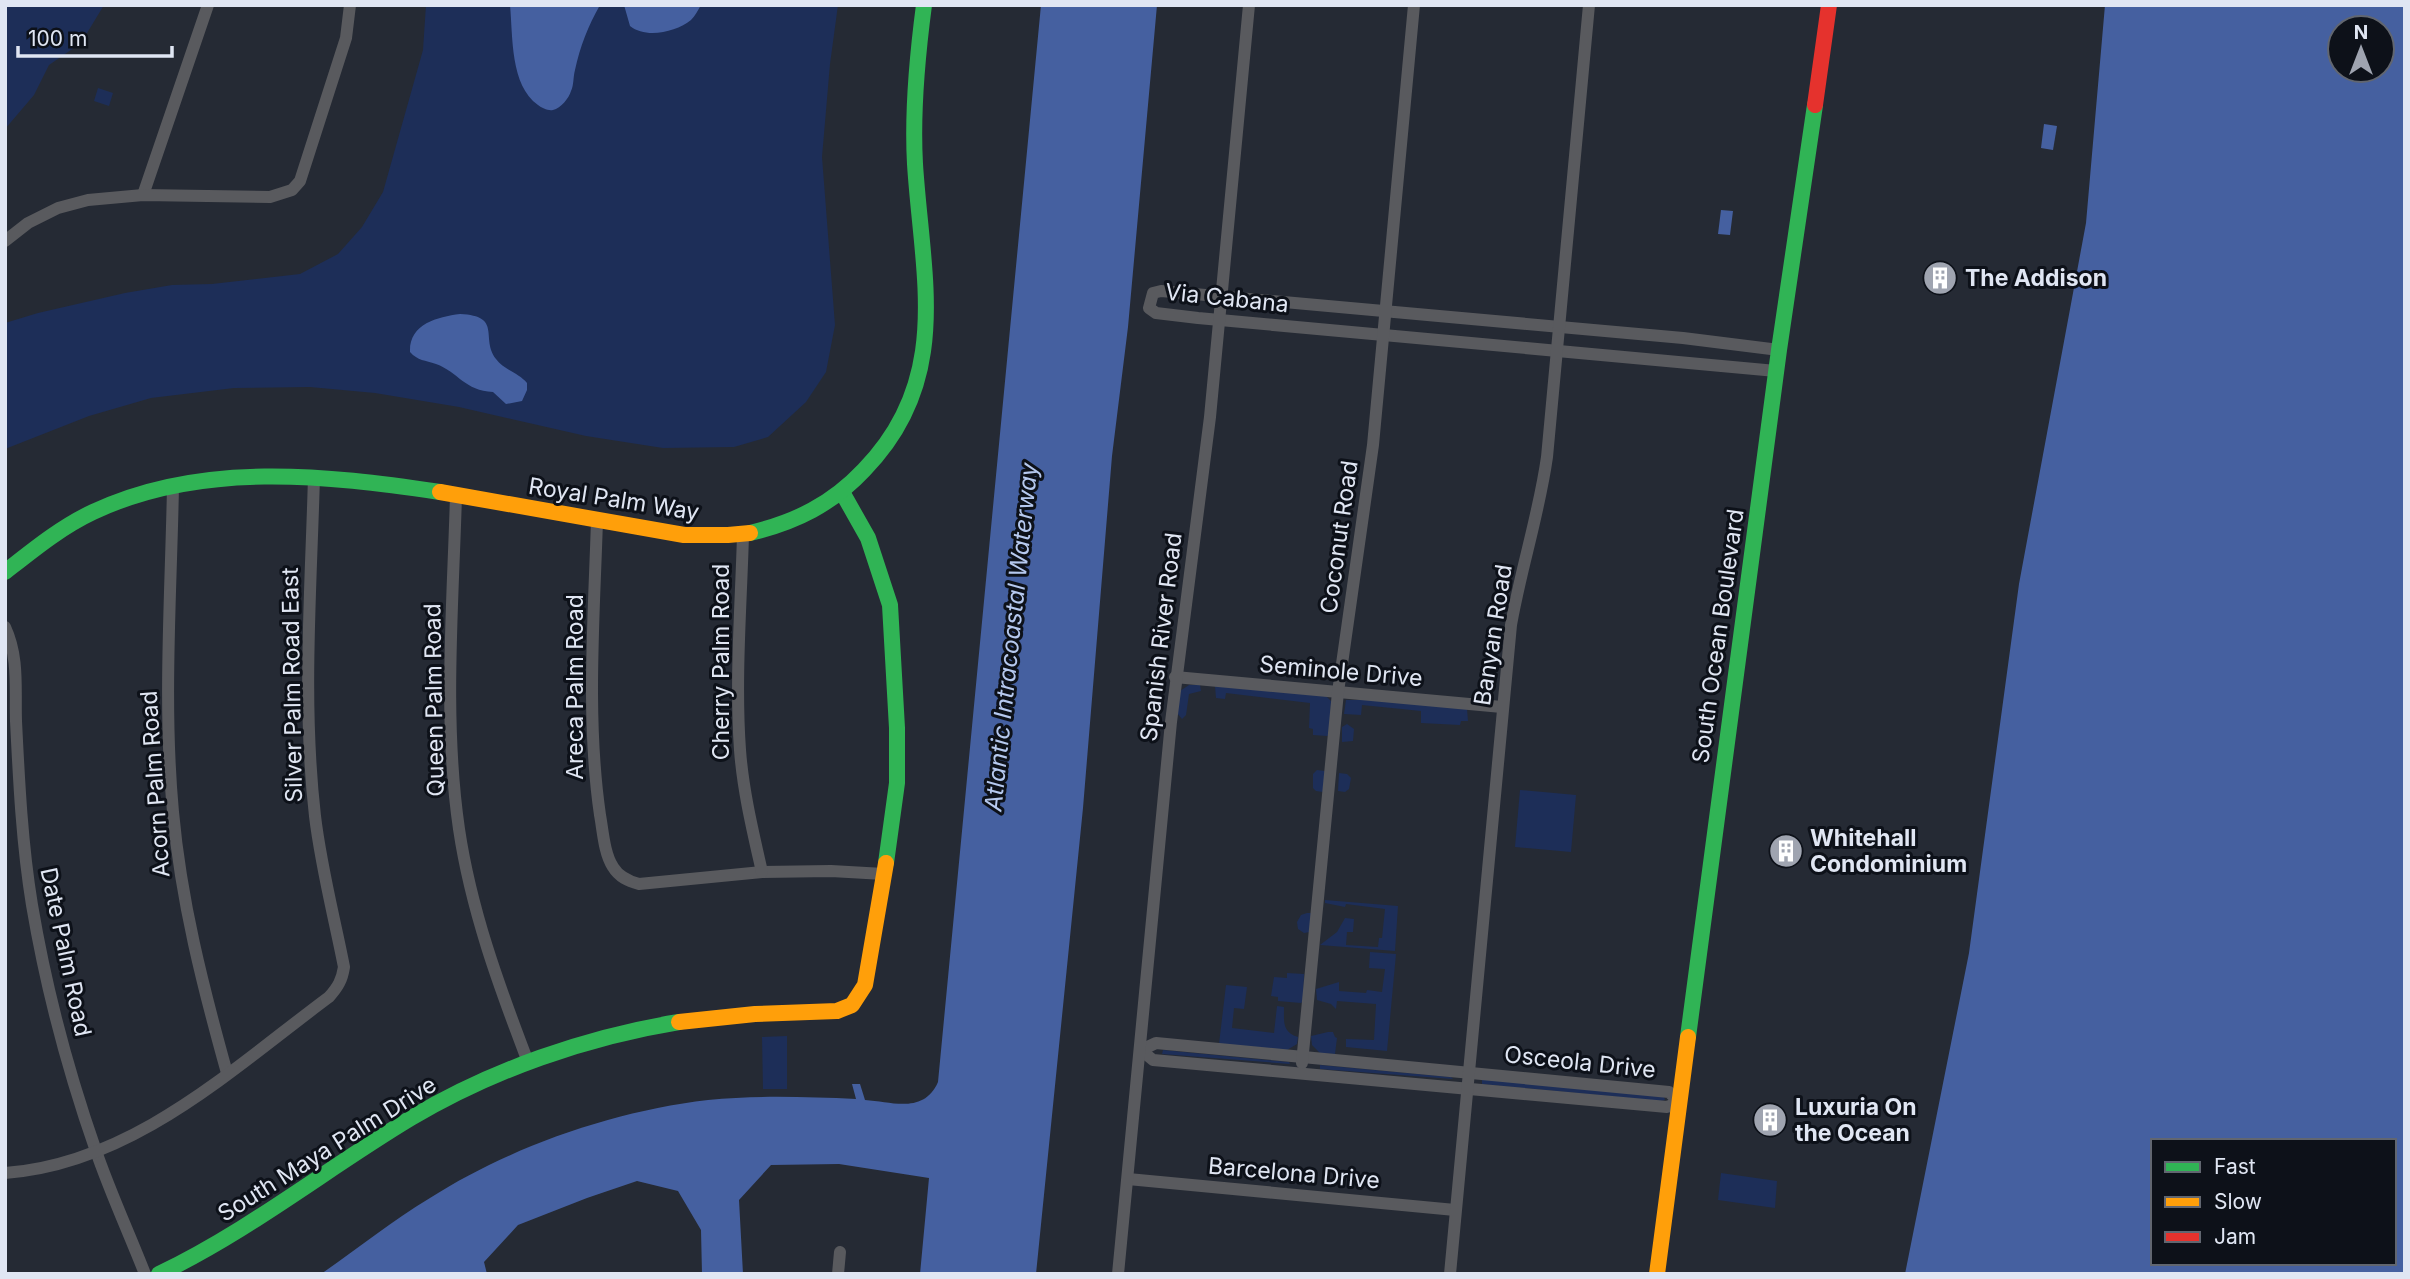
<svg xmlns="http://www.w3.org/2000/svg" width="2410" height="1279" font-family="Inter,sans-serif">
<style>
.green{fill:#1d2e58}
.water{fill:#4560a0;fill-rule:evenodd}
.lines{fill:none;stroke-linecap:round;stroke-linejoin:round}
.street{stroke:#595a5e;stroke-width:12}
.fast{stroke:#30b455;stroke-width:16}
.slow{stroke:#ff9f0a;stroke-width:16}
.jam{stroke:#e5322d;stroke-width:16}
.labels{text-anchor:middle;dominant-baseline:central;stroke-width:6;stroke-linejoin:round;paint-order:stroke}
.poi-label{font-size:23px;font-weight:bold;fill:#e0e6f3;stroke:#0d1119;text-anchor:start}
.street-label{font-size:23px;fill:#e0e6f3;stroke:#0d1119}
.water-label{font-size:24px;font-style:italic;fill:#b6c9ef;stroke:#0d1119}
</style>
<rect width="100%" height="100%" fill="#252a34"/>
<g class="green">
<path d="M 5,5 L 104,5 L 81,43 L 49,65 L 34,95 L 5,129 Z"/>
<path d="M 426,5 L 838,5 L 830,64 L 822,157 L 835,325 L 826,372 L 806,402 L 768,437 L 734,447 L 663,448 L 586,436 L 459,407 L 375,393 L 310,387 L 234,388 L 151,398 L 89,416 L 5,449 L 5,323 L 38,313 L 125,293 L 172,285 L 212,284 L 300,274 L 338,254 L 362,227 L 383,192 L 423,50 Z"/>
<path d="M 98,88 L 113,93 L 109,106 L 94,101 Z"/>
<path d="M 1189,685 L 1200,685 L 1201,691 L 1189,694 L 1186,715 L 1182,719 L 1177,713 L 1180,691 Z"/>
<path d="M 1215,686 L 1326,696 L 1331,701 L 1330,734 L 1327,736 L 1313,735 L 1313,729 L 1309,728 L 1310,703 L 1226,693 L 1225,699 L 1216,698 Z"/>
<path d="M 1346,700 L 1371,700 L 1467,709 L 1468,721 L 1461,721 L 1460,725 L 1421,723 L 1421,711 L 1362,705 L 1361,715 L 1344,714 Z"/>
<path d="M 1347,724 L 1354,729 L 1353,741 L 1342,742 L 1342,727 Z"/>
<path d="M 1317,770 L 1325,771 L 1323,792 L 1316,791 L 1313,788 L 1313,774 Z"/>
<path d="M 1339,773 L 1347,774 L 1351,778 L 1349,789 L 1345,792 L 1338,791 Z"/>
<path d="M 1520,790 L 1576,795 L 1571,852 L 1515,847 Z"/>
<path d="M 1325,900 L 1398,906 L 1395,951 L 1320,945 L 1337,932 L 1345,918 L 1354,919 L 1353,932 L 1347,932 L 1346,945 L 1378,947 L 1379,938 L 1382,938 L 1385,909 L 1346,904 L 1345,907 L 1325,903 Z"/>
<path d="M 1307,913 L 1312,913 L 1310,932 L 1304,933 L 1298,929 L 1297,922 L 1301,915 Z"/>
<path d="M 1370,952 L 1396,954 L 1387,1051 L 1346,1047 L 1346,1039 L 1374,1040 L 1376,1004 L 1337,1001 L 1336,1009 L 1331,1004 L 1317,1000 L 1316,989 L 1339,982 L 1339,991 L 1366,993 L 1367,990 L 1382,992 L 1385,969 L 1369,968 Z"/>
<path d="M 1287,973 L 1304,974 L 1303,1001 L 1301,1003 L 1278,1001 L 1278,997 L 1271,996 L 1274,977 L 1287,978 Z"/>
<path d="M 1226,985 L 1247,987 L 1244,1009 L 1234,1008 L 1232,1028 L 1274,1033 L 1277,1006 L 1284,1007 C 1284,1022 1282,1032 1298,1037 L 1297,1044 L 1287,1050 L 1219,1044 Z"/>
<path d="M 1328,1032 L 1333,1032 L 1335,1037 L 1337,1038 L 1335,1054 L 1320,1053 L 1312,1045 L 1311,1036 Z"/>
<path d="M 787,1036 L 787,1089 L 763,1089 L 762,1037 Z"/>
<path d="M 1163,1050 L 1289,1062 L 1290,1064 L 1162,1054 Z"/>
<path d="M 1320,1065 L 1451,1077 L 1453,1079 L 1320,1069 Z"/>
<path d="M 1482,1079 L 1664,1097 L 1665,1100 L 1660,1101 L 1482,1084 Z"/>
<path d="M 1721,1173 L 1777,1181 L 1775,1208 L 1718,1200 Z"/>
</g>
<g class="water">
<path d="M 510,5 L 600,5 C 588,26 580,47 575,70 C 573,77 574,85 571,91 C 569,98 561,108 553,110 C 548,111 542,108 538,105 C 510,85 513,37 510,5 Z"/>
<path d="M 624,5 L 701,5 C 698,10 695,16 691,20 C 676,32 646,39 630,26 Z"/>
<path d="M 1041,5 L 1157,5 L 1128,327 L 1112,456 L 1083,808 L 1036,1274 L 920,1274 L 929,1178 L 839,1164 L 771,1165 L 739,1200 L 743,1274 L 702,1274 L 701,1230 L 678,1191 L 637,1181 L 587,1198 L 518,1225 L 484,1262 L 487,1274 L 321,1274 C 357,1249 392,1221 430,1198 C 510,1147 613,1111 708,1100 C 757,1095 807,1097 856,1099 L 852,1084 L 860,1084 L 865,1100 C 893,1102 924,1114 938,1082 Z"/>
<path d="M 2105,5 L 2405,5 L 2405,1274 L 1905,1274 L 1969,953 L 2019,584 L 2086,223 ZM 2340,28 L 2382,28 L 2382,70 L 2340,70 ZM 2153,1141 L 2394,1141 L 2394,1263 L 2153,1263 Z"/>
<path d="M 2044,124 L 2057,126 L 2053,150 L 2041,148 Z"/>
<path d="M 1721,210 L 1733,211 L 1730,235 L 1718,234 Z"/>
<path d="M 460,314 C 503,316 480,338 496,359 C 504,370 519,373 527,383 L 527,390 L 522,401 L 506,404 L 493,392 C 465,391 458,372 436,364 C 425,360 418,361 410,352 C 409,324 437,317 460,314 Z"/>
</g>
<g class="lines">
<g class="street">
<path d="M 143,195 L 208,5"/>
<path d="M 5,241 L 28,223 L 58,208 L 88,200 L 143,195 L 270,197 L 292,190 L 300,181 L 346,38 L 350,5"/>
<path d="M 1776,371 L 1198,318 L 1156,313 L 1149,308 L 1153,293 L 1161,291 L 1683,338 L 1779,350"/>
<path d="M 173,486 C 171,594 163,704 173,812 C 181,901 203,987 227,1073"/>
<path d="M 456,495 C 453,605 443,719 459,829 C 471,910 499,986 528,1062"/>
<path d="M 597,520 C 594,618 586,718 600,815 C 603,831 604,853 613,867 C 619,877 628,881 639,884 L 762,872 L 831,871 L 884,874"/>
<path d="M 743,535 C 741,606 735,679 740,750 C 743,791 753,832 762,872"/>
<path d="M 5,627 C 19,657 15,688 16,721 C 19,782 22,844 32,905 C 46,988 68,1071 96,1151 C 110,1192 129,1233 145,1274"/>
<path d="M 1175,677 L 1502,707"/>
<path d="M 1156,1043 L 1669,1092 L 1679,1102 L 1667,1107 L 1153,1060 L 1141,1050 Z"/>
<path d="M 1302,1063 L 1338,692 L 1373,445 L 1414,5"/>
<path d="M 5,1173 C 132,1164 232,1069 329,997 C 338,987 342,980 344,967 C 334,916 321,867 315,816 C 302,703 311,589 314,476"/>
<path d="M 1128,1179 L 1455,1210"/>
<path d="M 838,1274 L 840,1252"/>
<path d="M 1118,1274 L 1171,722 L 1210,417 L 1249,5"/>
<path d="M 1450,1274 L 1511,625 C 1521,568 1539,514 1547,457 L 1589,5"/>
</g>
<g class="fast">
<path d="M 842,492 L 868,538 L 890,605 L 897,728 L 897,783 L 886,863"/>
<path d="M 750,533 C 796,522 832,504 864,470 C 953,379 922,276 915,164 C 912,111 917,58 924,5"/>
<path d="M 5,572 C 33,550 61,527 93,512 C 201,461 326,475 440,492"/>
<path d="M 1688,1037 L 1779,350 L 1815,105"/>
<path d="M 159,1274 C 249,1231 326,1169 411,1118 C 492,1070 586,1037 679,1022"/>
</g>
<g class="slow">
<path d="M 440,492 L 684,535 L 728,535 L 750,533"/>
<path d="M 679,1022 L 755,1014 L 837,1011 L 852,1005 L 865,985 L 886,863"/>
<path d="M 1657,1274 L 1688,1037"/>
</g>
<path class="jam" d="M 1815,105 L 1829,5"/>
</g>
<defs>
<g id="building-disc" transform="scale(1.75)"><circle r="9.5" fill="#9fa4b0" stroke="#0d1119"/><path d="M-4-6H4V6H1V3H-1V6H-4ZM-2.5-4.3h1.7v1.8h-1.7ZM.8-4.3h1.7v1.8H.8ZM-2.5-1h1.7V.8h-1.7ZM.8-1h1.7V.8H.8Z" fill="#fff"/></g>
</defs>
<g fill-rule="evenodd">
<use href="#building-disc" x="1940" y="278"/>
<use href="#building-disc" x="1786" y="851"/>
<use href="#building-disc" x="1770" y="1120"/>
</g>
<g class="labels">
<g class="poi-label">
<text x="1965" y="278">The Addison</text>
<text x="1810" y="838">Whitehall<tspan x="1810" dy="26">Condominium</tspan></text>
<text x="1795" y="1107">Luxuria On<tspan x="1795" dy="26">the Ocean</tspan></text>
</g>
<g class="street-label">
<text transform="translate(1227 298) rotate(6)">Via Cabana</text>
<text transform="translate(614 499) rotate(9)">Royal Palm Way</text>
<text transform="translate(1339 537) rotate(-82)">Coconut Road</text>
<text transform="translate(1493 635) rotate(-81)">Banyan Road</text>
<text transform="translate(1718 636) rotate(-82)">South Ocean Boulevard</text>
<text transform="translate(1161 637) rotate(-83)">Spanish River Road</text>
<text transform="translate(721 662) rotate(-90)">Cherry Palm Road</text>
<text transform="translate(1341 671) rotate(5)">Seminole Drive</text>
<text transform="translate(292 685) rotate(-91)">Silver Palm Road East</text>
<text transform="translate(575 687) rotate(-90)">Areca Palm Road</text>
<text transform="translate(434 700) rotate(-91)">Queen Palm Road</text>
<text transform="translate(155 784) rotate(-94)">Acorn Palm Road</text>
<text transform="translate(66 952) rotate(78)">Date Palm Road</text>
<text transform="translate(1580 1062) rotate(6)">Osceola Drive</text>
<text transform="translate(327 1149) rotate(-32)">South Maya Palm Drive</text>
<text transform="translate(1294 1173) rotate(5)">Barcelona Drive</text>
</g>
<g class="water-label">
<text transform="translate(1011 637) rotate(-84)">Atlantic Intracoastal Waterway</text>
</g>
</g>
<rect width="2410" height="1279" fill="none" stroke="#e0e6f3" stroke-width="14"/>
<rect x="2151" y="1139" width="245" height="126" fill="#0d1119" stroke="#616670" stroke-width="2"/>
<rect x="2165" y="1162" width="35" height="10" fill="#30b455" stroke="#616670" stroke-width="2"/>
<text x="2214" y="1174" font-size="21" fill="#e0e6f3">Fast</text>
<rect x="2165" y="1197" width="35" height="10" fill="#ff9f0a" stroke="#616670" stroke-width="2"/>
<text x="2214" y="1209" font-size="21" fill="#e0e6f3">Slow</text>
<rect x="2165" y="1232" width="35" height="10" fill="#e5322d" stroke="#616670" stroke-width="2"/>
<text x="2214" y="1244" font-size="21" fill="#e0e6f3">Jam</text>
<g transform="translate(2361 49)"><circle r="33" fill="#0d1119" stroke="#616670" stroke-width="2"/>
<path d="M0-5L12 26L0 18L-12 26Z" fill="#9fa4b0"/>
<text y="-10" font-size="19" font-weight="bold" text-anchor="middle" fill="#e0e6f3">N</text>
</g>
<path d="M18 46v10h154v-10" fill="none" stroke="#e0e6f3" stroke-width="3.5"/>
<text x="28" y="46" font-size="21" fill="#e0e6f3" stroke="#0d1119" stroke-width="5" paint-order="stroke">100 m</text>
</svg>
